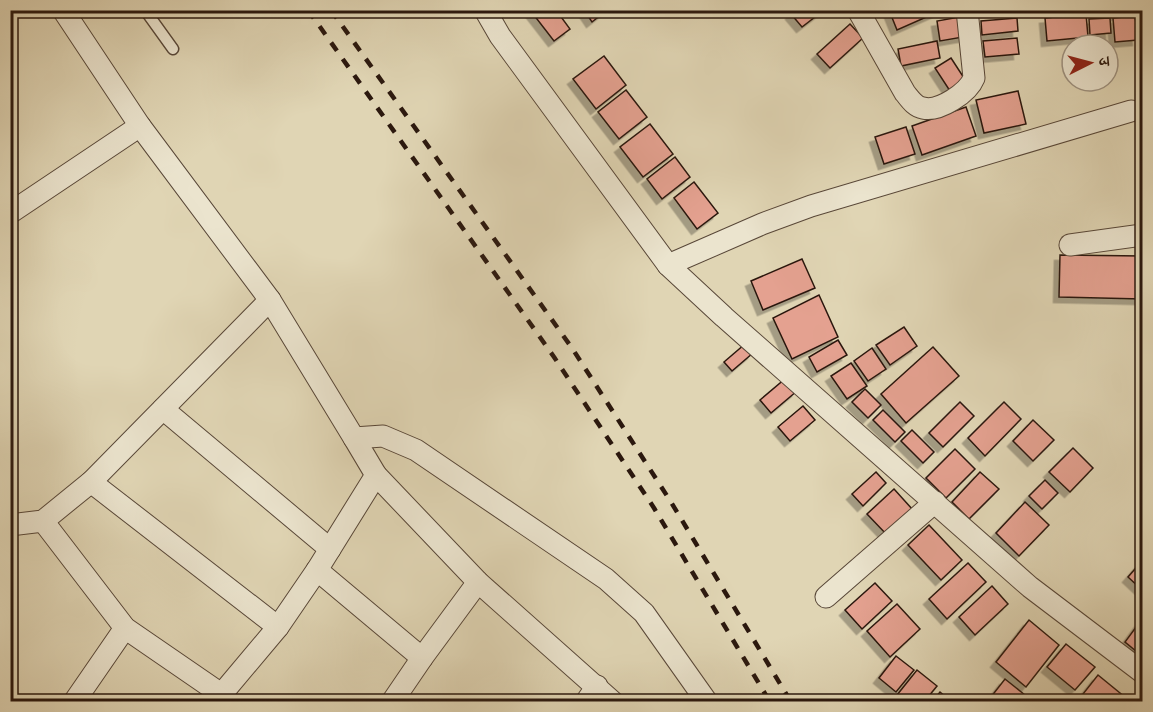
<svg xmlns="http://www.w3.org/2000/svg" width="1153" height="712" font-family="'EB Garamond','Noto Serif Devanagari',serif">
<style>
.building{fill:#e4a190;stroke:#2b180e;stroke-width:1.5;filter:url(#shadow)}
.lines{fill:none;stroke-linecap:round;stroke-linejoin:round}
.service-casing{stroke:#584738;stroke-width:13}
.minor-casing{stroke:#584738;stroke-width:23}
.service{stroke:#ebe4ce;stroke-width:10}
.minor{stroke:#ebe4ce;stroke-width:21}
.rail{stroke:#2b180e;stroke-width:4.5;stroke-dasharray:10 10;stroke-linecap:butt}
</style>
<defs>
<filter id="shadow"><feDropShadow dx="-5.5" dy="5.5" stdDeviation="0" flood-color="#0004"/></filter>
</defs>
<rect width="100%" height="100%" fill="#e0d5b4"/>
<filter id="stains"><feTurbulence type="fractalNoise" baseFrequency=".00333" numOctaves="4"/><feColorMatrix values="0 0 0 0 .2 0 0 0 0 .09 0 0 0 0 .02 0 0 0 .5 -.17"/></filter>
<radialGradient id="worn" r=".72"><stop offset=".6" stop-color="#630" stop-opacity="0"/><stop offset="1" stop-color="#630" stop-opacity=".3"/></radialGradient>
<g class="building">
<path d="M 530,10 L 556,10 L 570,29 L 554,41 Z"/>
<path d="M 584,10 L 607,10 L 592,22 Z"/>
<path d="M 795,10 L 824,10 L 802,27 L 791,14 Z"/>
<path d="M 889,10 L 940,10 L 940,11 L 897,30 Z"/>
<path d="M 1107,10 L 1131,10 L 1131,14 L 1108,16 Z"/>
<path d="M 1086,14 L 1088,37 L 1047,41 L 1045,18 Z"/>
<path d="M 965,16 L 969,36 L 940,41 L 937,21 Z"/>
<path d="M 1135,16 L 1138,40 L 1115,42 L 1113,18 Z"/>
<path d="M 1017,18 L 1018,31 L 982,35 L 981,21 Z"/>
<path d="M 1110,18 L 1111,33 L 1090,35 L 1089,19 Z"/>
<path d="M 850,24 L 863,38 L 830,68 L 817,54 Z"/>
<path d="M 1017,38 L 1019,54 L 985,57 L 983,41 Z"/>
<path d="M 937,41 L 940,58 L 901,66 L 898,49 Z"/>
<path d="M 604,56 L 626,85 L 596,109 L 573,79 Z"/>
<path d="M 951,58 L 966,81 L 950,91 L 935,68 Z"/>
<path d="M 626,90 L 647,117 L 619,139 L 598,112 Z"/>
<path d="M 1018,91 L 1026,124 L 984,133 L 976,100 Z"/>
<path d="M 966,107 L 976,136 L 922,155 L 912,126 Z"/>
<path d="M 650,124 L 673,154 L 643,177 L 620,147 Z"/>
<path d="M 906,127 L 915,154 L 884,164 L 875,137 Z"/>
<path d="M 675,157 L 690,177 L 662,199 L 647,179 Z"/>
<path d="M 694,182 L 718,213 L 697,229 L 674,198 Z"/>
<path d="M 1060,255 L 1142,256 L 1142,299 L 1059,297 Z"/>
<path d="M 802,259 L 815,288 L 763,310 L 751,281 Z"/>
<path d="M 819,295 L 838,337 L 792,359 L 773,318 Z"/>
<path d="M 904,327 L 917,346 L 890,365 L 876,345 Z"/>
<path d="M 838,340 L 847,355 L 817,372 L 809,357 Z"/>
<path d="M 745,344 L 753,353 L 732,371 L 724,362 Z"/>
<path d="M 933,347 L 959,376 L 906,423 L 881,394 Z"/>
<path d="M 872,348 L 886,369 L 868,381 L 854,361 Z"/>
<path d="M 851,363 L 867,386 L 847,399 L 831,376 Z"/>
<path d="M 786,378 L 797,391 L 771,413 L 760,400 Z"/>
<path d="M 865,389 L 881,405 L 868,418 L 852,402 Z"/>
<path d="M 960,402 L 974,416 L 943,447 L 929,433 Z"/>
<path d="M 1004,402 L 1021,419 L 985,456 L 968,438 Z"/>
<path d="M 803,406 L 815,420 L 790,441 L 778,427 Z"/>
<path d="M 883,410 L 905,432 L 895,442 L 873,420 Z"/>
<path d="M 1033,420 L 1054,440 L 1033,461 L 1013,441 Z"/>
<path d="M 912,430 L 934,452 L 923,463 L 901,441 Z"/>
<path d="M 1073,448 L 1093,468 L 1070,492 L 1049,472 Z"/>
<path d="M 955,449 L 975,469 L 946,498 L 926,478 Z"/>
<path d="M 876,472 L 886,483 L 863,506 L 852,494 Z"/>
<path d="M 980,472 L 999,489 L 969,519 L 952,502 Z"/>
<path d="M 1045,480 L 1058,493 L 1042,509 L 1029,496 Z"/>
<path d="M 894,489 L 913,510 L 887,535 L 867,514 Z"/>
<path d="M 1025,502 L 1049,525 L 1019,556 L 996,533 Z"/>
<path d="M 929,525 L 962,560 L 941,580 L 908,545 Z"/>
<path d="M 1142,561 L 1142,590 L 1128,577 Z"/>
<path d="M 968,563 L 986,582 L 947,619 L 929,599 Z"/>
<path d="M 875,583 L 892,601 L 862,629 L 845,610 Z"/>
<path d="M 992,586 L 1008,604 L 975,635 L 959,617 Z"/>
<path d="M 897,604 L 920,629 L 890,657 L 867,631 Z"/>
<path d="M 1142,619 L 1142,656 L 1125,642 Z"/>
<path d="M 1029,620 L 1059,645 L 1026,687 L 996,662 Z"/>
<path d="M 1066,644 L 1095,667 L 1075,690 L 1047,667 Z"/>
<path d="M 896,656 L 914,670 L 896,692 L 879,678 Z"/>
<path d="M 917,670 L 937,686 L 924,702 L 895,702 L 893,700 Z"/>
<path d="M 1098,675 L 1131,702 L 1083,702 L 1079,699 Z"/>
<path d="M 1005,679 L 1025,695 L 1019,702 L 987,702 Z"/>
<path d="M 940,692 L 952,702 L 932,702 Z"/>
</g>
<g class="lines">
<g class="service-casing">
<path id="service" d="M 145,10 L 173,49"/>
</g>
<g class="minor-casing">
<g id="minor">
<path d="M 63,10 L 140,126 L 270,300 L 354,438 L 383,436 L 416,450 L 606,579 L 644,613 L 707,702"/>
<path d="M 485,10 L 500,36 L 668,265 L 724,317 L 1030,587 L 1142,672"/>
<path d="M 858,10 L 905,93 C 910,99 915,107 923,108 C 939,112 968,93 974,78 L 967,10"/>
<path d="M 10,213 L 140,126"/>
<path d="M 1070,245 L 1142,235"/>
<path d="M 668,265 L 762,224 L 811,206 L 1131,111"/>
<path d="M 163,409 L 330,549"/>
<path d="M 376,475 L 478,582 L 613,702"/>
<path d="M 91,482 L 278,627"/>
<path d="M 43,521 L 125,628 L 221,694"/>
<path d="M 10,525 L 43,521 L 91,482 L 270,300"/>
<path d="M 317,570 L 422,658"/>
<path d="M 826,597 L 935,502"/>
<path d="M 74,702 L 125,628"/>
<path d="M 215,702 L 278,627 L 317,570 L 376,475 L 354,438"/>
<path d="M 392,702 L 422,658 L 478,582"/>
<path d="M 586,702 L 597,686"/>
</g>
</g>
<use href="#service" class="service"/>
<use href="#minor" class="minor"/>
<g class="rail">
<path d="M 308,10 L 554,357 L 654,508 L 770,702"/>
<path d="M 331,10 L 572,348 L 671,502 L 791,702"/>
</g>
</g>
<rect width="1153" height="712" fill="none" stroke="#e0d5b4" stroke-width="36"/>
<rect x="12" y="12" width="1129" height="688" fill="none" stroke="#2b180e" stroke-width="3"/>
<rect x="18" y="18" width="1117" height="676" fill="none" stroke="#2b180e" stroke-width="1.5"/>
<g transform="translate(1090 63) rotate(84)"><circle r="28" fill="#ebe4ce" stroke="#9e9281" stroke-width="1.5"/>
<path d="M0-4.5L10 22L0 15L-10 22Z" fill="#8f2418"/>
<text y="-9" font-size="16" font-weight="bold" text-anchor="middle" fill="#2b180e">उ</text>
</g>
<rect width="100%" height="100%" filter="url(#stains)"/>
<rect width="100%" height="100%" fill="url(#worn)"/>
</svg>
